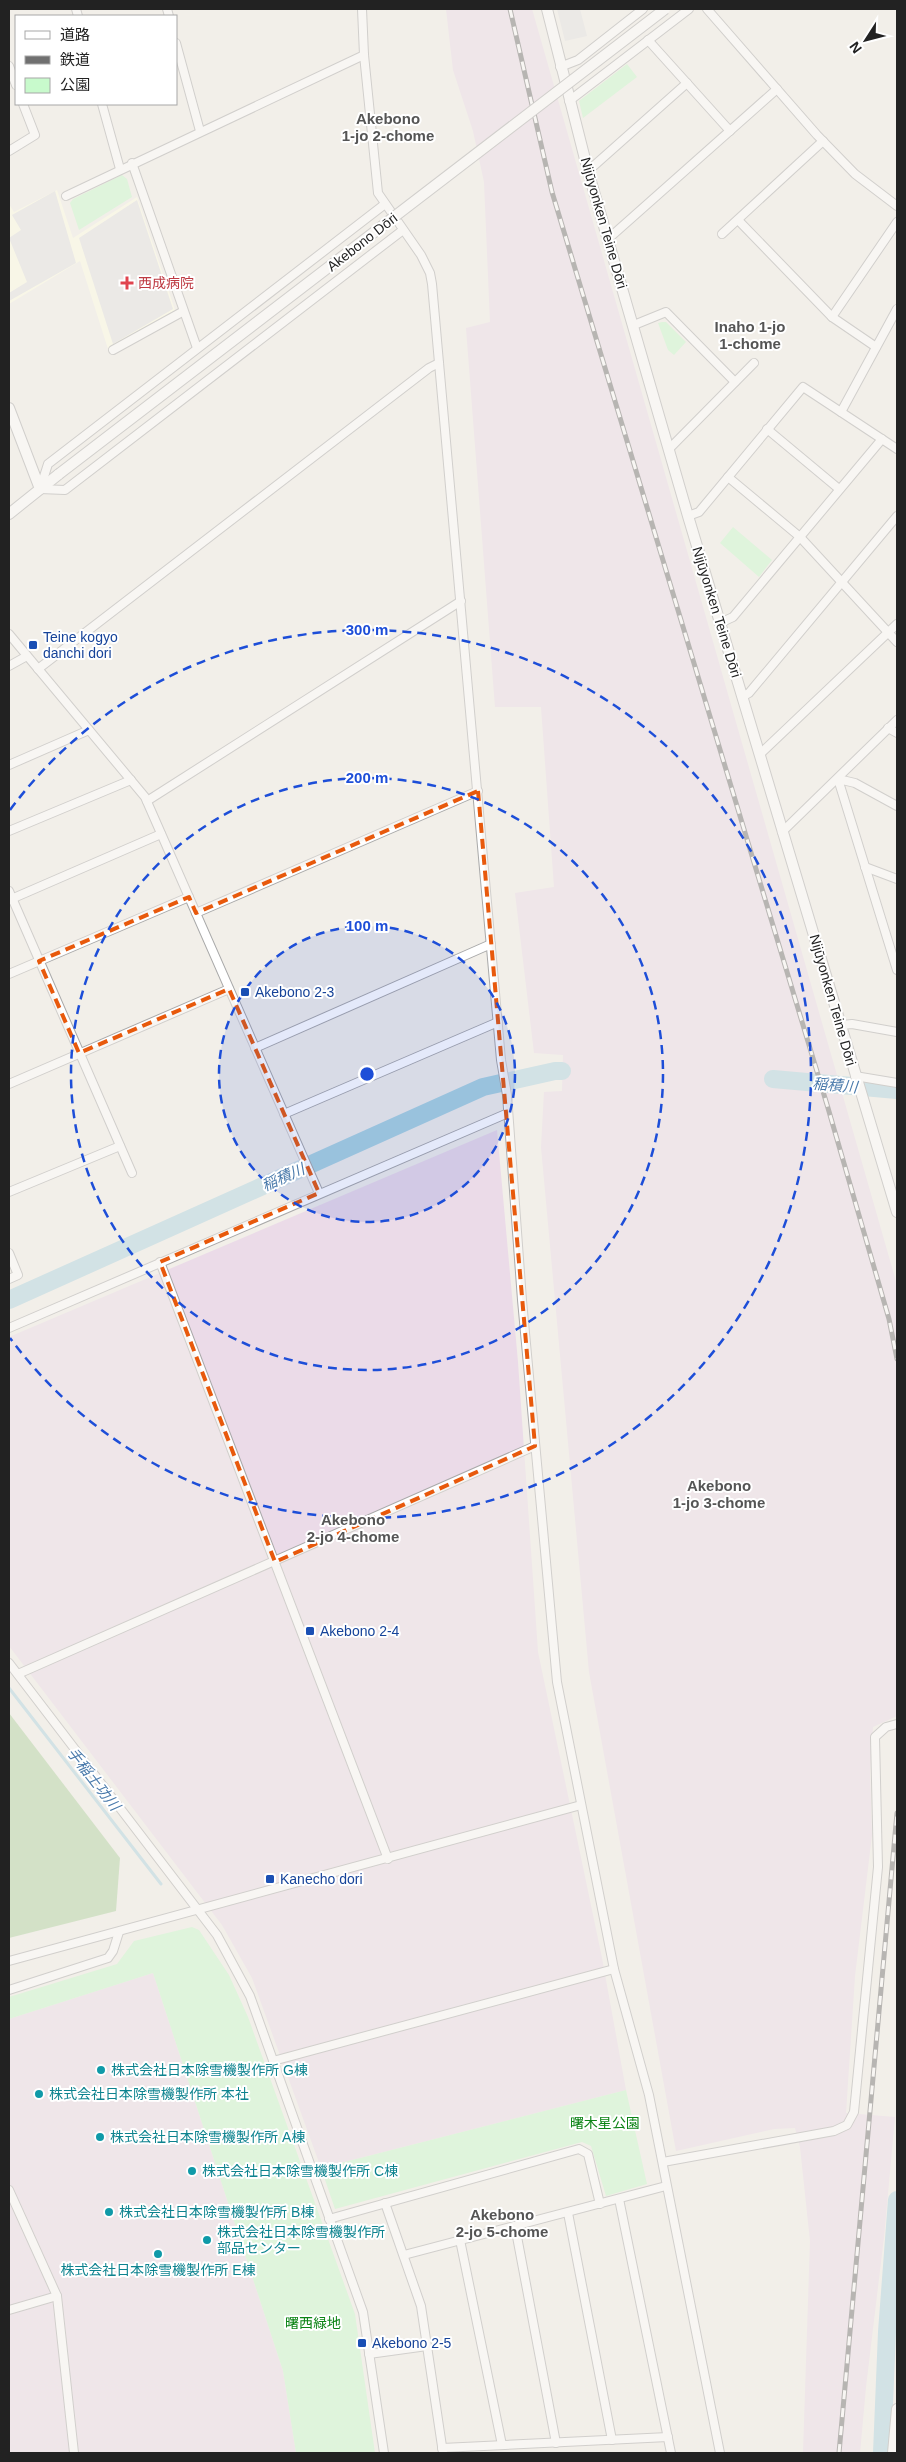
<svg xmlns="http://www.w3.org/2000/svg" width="906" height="2462" font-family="Arial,'Noto Sans JP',sans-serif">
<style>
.industrial{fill:#ebdbe8}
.education{fill:#ffffe5}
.forest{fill:#add19e}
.park{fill:#c8facc}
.parking{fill:#e2e2e2}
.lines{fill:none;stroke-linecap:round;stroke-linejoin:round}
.stream{stroke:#aad3df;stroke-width:3}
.river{stroke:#aad3df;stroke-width:18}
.minor-casing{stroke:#a9a9a9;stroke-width:10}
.tertiary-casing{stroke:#a9a9a9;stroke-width:12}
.minor{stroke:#fff;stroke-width:8}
.tertiary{stroke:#fff;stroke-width:10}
.rail-casing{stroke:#707070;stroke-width:5}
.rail{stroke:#fff;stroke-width:3;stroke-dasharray:9;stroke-linecap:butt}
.tertiary-bridge-casing{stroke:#a9a9a9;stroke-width:12;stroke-linecap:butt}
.tertiary-bridge{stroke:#fff;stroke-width:10}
.marked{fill:none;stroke:#e8590c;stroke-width:4;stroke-dasharray:10 6;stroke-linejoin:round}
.ring{fill:none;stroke:#1d4ed8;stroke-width:2.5;stroke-dasharray:9 6}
.health-dot{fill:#e0444e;stroke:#fff;stroke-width:2}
.transit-dot{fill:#1a4fb4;stroke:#fff;stroke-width:2}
.culture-dot{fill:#0f9aa8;stroke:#fff;stroke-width:2}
.labels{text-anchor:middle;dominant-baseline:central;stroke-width:4;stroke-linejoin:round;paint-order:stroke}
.street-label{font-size:14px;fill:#222;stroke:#fff}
.health-label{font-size:14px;fill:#be3a42;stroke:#fff;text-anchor:start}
.transit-label{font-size:14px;fill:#164399;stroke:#fff;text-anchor:start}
.culture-label{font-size:14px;fill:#0d838f;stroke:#fff;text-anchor:start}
.park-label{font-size:14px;fill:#0c8416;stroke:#fff}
.neighbourhood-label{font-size:15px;font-weight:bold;fill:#555;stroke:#fff}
.water-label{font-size:15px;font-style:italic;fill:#4a7aab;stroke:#fff}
.centre{fill:#1d4ed8;stroke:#fff;stroke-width:2.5}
.ring-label{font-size:15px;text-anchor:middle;font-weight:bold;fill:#1d4ed8;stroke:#fff;stroke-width:4;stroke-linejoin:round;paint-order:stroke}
</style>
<rect width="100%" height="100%" fill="#f2efe9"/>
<g class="industrial">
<path d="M 446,9 L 532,9 L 897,1285 L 897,1716 L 873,1727 L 870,1773 L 872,1835 L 855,1976 L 846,2113 L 895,2117 L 884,2237 L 866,2387 L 860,2453 L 803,2453 L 810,2241 L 800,2147 L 795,2128 L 774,2129 L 676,2151 L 589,1672 L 541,1147 L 544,1092 L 562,1091 L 563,1055 L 534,1053 L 515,893 L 554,887 L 541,707 L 495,707 L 466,328 L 490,322 L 484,182 L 473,131 L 453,70 Z"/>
<path d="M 497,1130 L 518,1362 L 538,1652 L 602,1958 L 626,2090 L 321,2168 L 252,1978 L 222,1925 L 9,1646 L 9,1337 Z"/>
<path d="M 153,1973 L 283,2371 L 296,2453 L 9,2453 L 9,2019 Z"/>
</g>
<path class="education" d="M 57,190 L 73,238 L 137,197 L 175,310 L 108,349 L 80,261 L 9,304 L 9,204 L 14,212 Z"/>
<path class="forest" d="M 9,1713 L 120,1858 L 116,1911 L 9,1938 Z"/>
<g class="park">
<path d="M 627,64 L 637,77 L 583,118 L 579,101 Z"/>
<path d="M 122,175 L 127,179 L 132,197 L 79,230 L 70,203 L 73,199 Z"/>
<path d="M 662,322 L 666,322 L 686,342 L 674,355 L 668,350 L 658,323 Z"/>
<path d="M 733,527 L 772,560 L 759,577 L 720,543 Z"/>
<path d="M 192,1927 L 199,1930 L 229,1975 L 248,2017 L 355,2314 L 375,2453 L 296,2453 L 283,2371 L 153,1973 L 9,2019 L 9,1997 L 117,1964 L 134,1941 Z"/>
<path d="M 626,2090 L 647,2184 L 606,2196 L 591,2146 L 582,2142 L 335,2209 L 321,2168 Z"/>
</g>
<g class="parking">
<path d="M 557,9 L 580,9 L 587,36 L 565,41 Z"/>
<path d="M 55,191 L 76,263 L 9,301 L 9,293 L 27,282 L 9,238 L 21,230 L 12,215 Z"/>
<path d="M 137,200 L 173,309 L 113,344 L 79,238 Z"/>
</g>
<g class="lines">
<g class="stream">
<path d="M 9,1688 L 161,1884"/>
<path d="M 886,2356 L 892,2356"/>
</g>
<g class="river">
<path d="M 773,1079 L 897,1090"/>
<path d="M 9,1300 L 483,1087 L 555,1071 L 562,1071"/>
<path d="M 882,2453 L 887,2332 L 897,2200"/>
</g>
<g class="minor-casing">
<g id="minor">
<path d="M 76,9 L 78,16"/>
<path d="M 167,9 L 169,16"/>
<path d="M 362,9 L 364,55 L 378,193 L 421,255 L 430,273 L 432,284 L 501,1060 L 507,1095 L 522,1300 L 557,1682 L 614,1969 L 649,2095 L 720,2453"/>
<path d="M 707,9 L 817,135 L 855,174 L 897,206"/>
<path d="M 648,40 L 730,131"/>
<path d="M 176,43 L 200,131"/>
<path d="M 9,66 L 16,85"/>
<path d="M 560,67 L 578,60 L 643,9"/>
<path d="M 569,101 L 689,9"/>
<path d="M 102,104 L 120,169"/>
<path d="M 9,151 L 35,135 L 23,104"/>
<path d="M 132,163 L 197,348"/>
<path d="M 588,171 L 687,83"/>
<path d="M 66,196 L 364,55"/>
<path d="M 385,204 L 48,464 L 40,489 L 65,490 L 403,230"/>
<path d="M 738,220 L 832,317 L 876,347"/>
<path d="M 722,234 L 823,141"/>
<path d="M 608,239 L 777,89"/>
<path d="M 832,317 L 897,222"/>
<path d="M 634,325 L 666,312 L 735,382"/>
<path d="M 113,350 L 182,312"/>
<path d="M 841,412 L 897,309"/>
<path d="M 767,429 L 839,489"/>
<path d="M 669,449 L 754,363"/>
<path d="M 728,477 L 800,537 L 897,642"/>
<path d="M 688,516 L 699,512 L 803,387 L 897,449"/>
<path d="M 720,623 L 733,617 L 882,439"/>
<path d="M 9,634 L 145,797 L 319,1193"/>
<path d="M 9,666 L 27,656"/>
<path d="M 38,669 L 429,368 L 439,363"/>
<path d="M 742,697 L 749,693 L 897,516"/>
<path d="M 888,728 L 897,733"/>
<path d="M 760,754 L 897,624"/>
<path d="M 9,765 L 89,730"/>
<path d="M 838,779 L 897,970"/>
<path d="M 838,779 L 855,783 L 897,806"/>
<path d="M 147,801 L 461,601"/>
<path d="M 9,831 L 131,780"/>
<path d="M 782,832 L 897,720"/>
<path d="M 865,867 L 897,879"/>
<path d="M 9,891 L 132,1173"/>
<path d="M 9,900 L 161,834"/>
<path d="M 196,913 L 478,791"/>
<path d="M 9,974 L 189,897"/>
<path d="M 842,1025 L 852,1024 L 897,1032"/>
<path d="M 255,1048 L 491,944"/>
<path d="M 855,1076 L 897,1083"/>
<path d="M 9,1084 L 229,989"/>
<path d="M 284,1114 L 498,1022"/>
<path d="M 9,1192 L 120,1146"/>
<path d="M 9,1253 L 18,1275 L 9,1279"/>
<path d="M 160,1262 L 388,1859"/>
<path d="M 9,1328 L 508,1113"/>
<path d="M 9,1663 L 217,1935 L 250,1996 L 363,2312 L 384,2453"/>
<path d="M 18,1674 L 535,1446"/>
<path d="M 9,1961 L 581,1805"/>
<path d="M 9,1990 L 108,1958 L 113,1951 L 119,1932"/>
<path d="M 273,2061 L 614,1969"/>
<path d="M 663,2162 L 834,2131 L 847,2125 L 854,2112 L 878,1867 L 875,1737 L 886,1727 L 897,1724"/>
<path d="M 9,2190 L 57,2296 L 74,2453"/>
<path d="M 619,2199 L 671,2453"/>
<path d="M 385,2203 L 421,2306 L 443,2453"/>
<path d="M 568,2213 L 612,2440"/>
<path d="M 329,2219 L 579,2149 L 588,2154 L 600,2204"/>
<path d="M 515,2226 L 556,2443"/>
<path d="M 460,2240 L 502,2445"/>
<path d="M 404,2255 L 666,2186"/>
<path d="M 9,2310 L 57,2296"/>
<path d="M 369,2354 L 427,2346"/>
<path d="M 442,2448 L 668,2437"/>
</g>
</g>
<g class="tertiary-casing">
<g id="tertiary">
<path d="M 547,9 L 588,171 L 688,516 L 897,1212"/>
<path d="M 9,408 L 40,489"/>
<path d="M 9,514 L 59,474"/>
<path d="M 893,2453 L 897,2409"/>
</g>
</g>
<use href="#minor" class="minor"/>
<use href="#tertiary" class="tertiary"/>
<g class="rail-casing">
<g id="rail">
<path d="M 510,9 L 552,192 L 828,1108 L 889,1319 L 897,1359"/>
<path d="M 839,2453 L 897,1813"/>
</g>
</g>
<use href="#rail" class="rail"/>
<g class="tertiary-bridge-casing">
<path id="tertiary-bridge" d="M 59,474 L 665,9"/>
</g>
<use href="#tertiary-bridge" class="tertiary-bridge"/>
</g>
<path d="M0 0H906V2462H0ZM 478,791 L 535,1446 L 275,1562 L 160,1262 L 319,1193 L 229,989 L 79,1053 L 39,961 L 189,897 L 196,913 Z" fill="#f2efe9" fill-opacity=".55" fill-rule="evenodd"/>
<path class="marked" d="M 478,791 L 535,1446 L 275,1562 L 160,1262 L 319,1193 L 229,989 L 79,1053 L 39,961 L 189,897 L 196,913 Z"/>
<circle cx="367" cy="1074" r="148" fill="#1d4ed8" fill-opacity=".12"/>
<g class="ring">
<circle cx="367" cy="1074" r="148"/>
<circle cx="367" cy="1074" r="296"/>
<path d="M10 810A444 444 0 1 1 10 1338"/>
</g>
<path class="health-dot" d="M124.5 275.5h5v5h5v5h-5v5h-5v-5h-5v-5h5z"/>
<g class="transit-dot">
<rect x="28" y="640" width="10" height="10" rx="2.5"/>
<rect x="240" y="987" width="10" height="10" rx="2.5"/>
<rect x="305" y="1626" width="10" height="10" rx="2.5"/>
<rect x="265" y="1874" width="10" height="10" rx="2.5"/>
<rect x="357" y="2338" width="10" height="10" rx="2.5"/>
</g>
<g class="culture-dot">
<circle cx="101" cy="2070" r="5"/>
<circle cx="39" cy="2094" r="5"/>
<circle cx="100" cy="2137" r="5"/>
<circle cx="192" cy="2171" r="5"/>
<circle cx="109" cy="2212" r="5"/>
<circle cx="207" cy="2240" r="5"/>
<circle cx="158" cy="2254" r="5"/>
</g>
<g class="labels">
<g class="street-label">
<text transform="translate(604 223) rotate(74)">Nijūyonken Teine Dōri</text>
<text transform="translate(362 242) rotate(-38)">Akebono Dōri</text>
<text transform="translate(717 612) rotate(73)">Nijūyonken Teine Dōri</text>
<text transform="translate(833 1000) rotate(74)">Nijūyonken Teine Dōri</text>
</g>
<g class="health-label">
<text x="138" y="283">西成病院</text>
</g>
<g class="transit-label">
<text x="43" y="637">Teine kogyo<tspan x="43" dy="16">danchi dori</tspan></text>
<text x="255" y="992">Akebono 2-3</text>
<text x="320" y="1631">Akebono 2-4</text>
<text x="280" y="1879">Kanecho dori</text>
<text x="372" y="2343">Akebono 2-5</text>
</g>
<g class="culture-label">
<text x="111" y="2070">株式会社日本除雪機製作所 G棟</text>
<text x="49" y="2094">株式会社日本除雪機製作所 本社</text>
<text x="110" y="2137">株式会社日本除雪機製作所 A棟</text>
<text x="202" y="2171">株式会社日本除雪機製作所 C棟</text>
<text x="119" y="2212">株式会社日本除雪機製作所 B棟</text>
<text x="217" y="2232">株式会社日本除雪機製作所<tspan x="217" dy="16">部品センター</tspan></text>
<text x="158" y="2270" text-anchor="middle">株式会社日本除雪機製作所 E棟</text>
</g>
<g class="park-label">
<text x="605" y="2123">曙木星公園</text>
<text x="313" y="2323">曙西緑地</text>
</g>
<g class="neighbourhood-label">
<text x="388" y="118">Akebono<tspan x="388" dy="17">1-jo 2-chome</tspan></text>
<text x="750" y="326">Inaho 1-jo<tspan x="750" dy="17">1-chome</tspan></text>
<text x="719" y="1485">Akebono<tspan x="719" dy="17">1-jo 3-chome</tspan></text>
<text x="353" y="1519">Akebono<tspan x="353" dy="17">2-jo 4-chome</tspan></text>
<text x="502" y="2214">Akebono<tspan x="502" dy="17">2-jo 5-chome</tspan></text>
</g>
<g class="water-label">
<text transform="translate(835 1085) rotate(5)">稲積川</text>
<text transform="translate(283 1177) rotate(-24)">稲積川</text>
<text transform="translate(94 1779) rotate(52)">手稲土功川</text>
</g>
</g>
<circle cx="367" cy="1074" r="8" class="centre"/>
<g class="ring-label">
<text x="367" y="635">300 m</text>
<text x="367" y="783">200 m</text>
<text x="367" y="931">100 m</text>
</g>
<rect width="906" height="2462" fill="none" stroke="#222222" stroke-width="20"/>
<rect x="15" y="15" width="162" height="90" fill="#ffffff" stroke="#a7a7a7"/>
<rect x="25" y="31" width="25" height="8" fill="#ffffff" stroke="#a7a7a7"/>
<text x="60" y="40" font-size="15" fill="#222222">道路</text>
<rect x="25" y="56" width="25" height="8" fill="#707070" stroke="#a7a7a7"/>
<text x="60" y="65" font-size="15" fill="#222222">鉄道</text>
<rect x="25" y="78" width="25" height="15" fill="#c8facc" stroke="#a7a7a7"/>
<text x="60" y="90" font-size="15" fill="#222222">公園</text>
<g transform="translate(866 40) rotate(234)" stroke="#ffffff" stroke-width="4" paint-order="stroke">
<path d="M0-4L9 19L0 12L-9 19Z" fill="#222222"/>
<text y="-8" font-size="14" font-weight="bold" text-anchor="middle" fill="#222222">N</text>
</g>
</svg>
